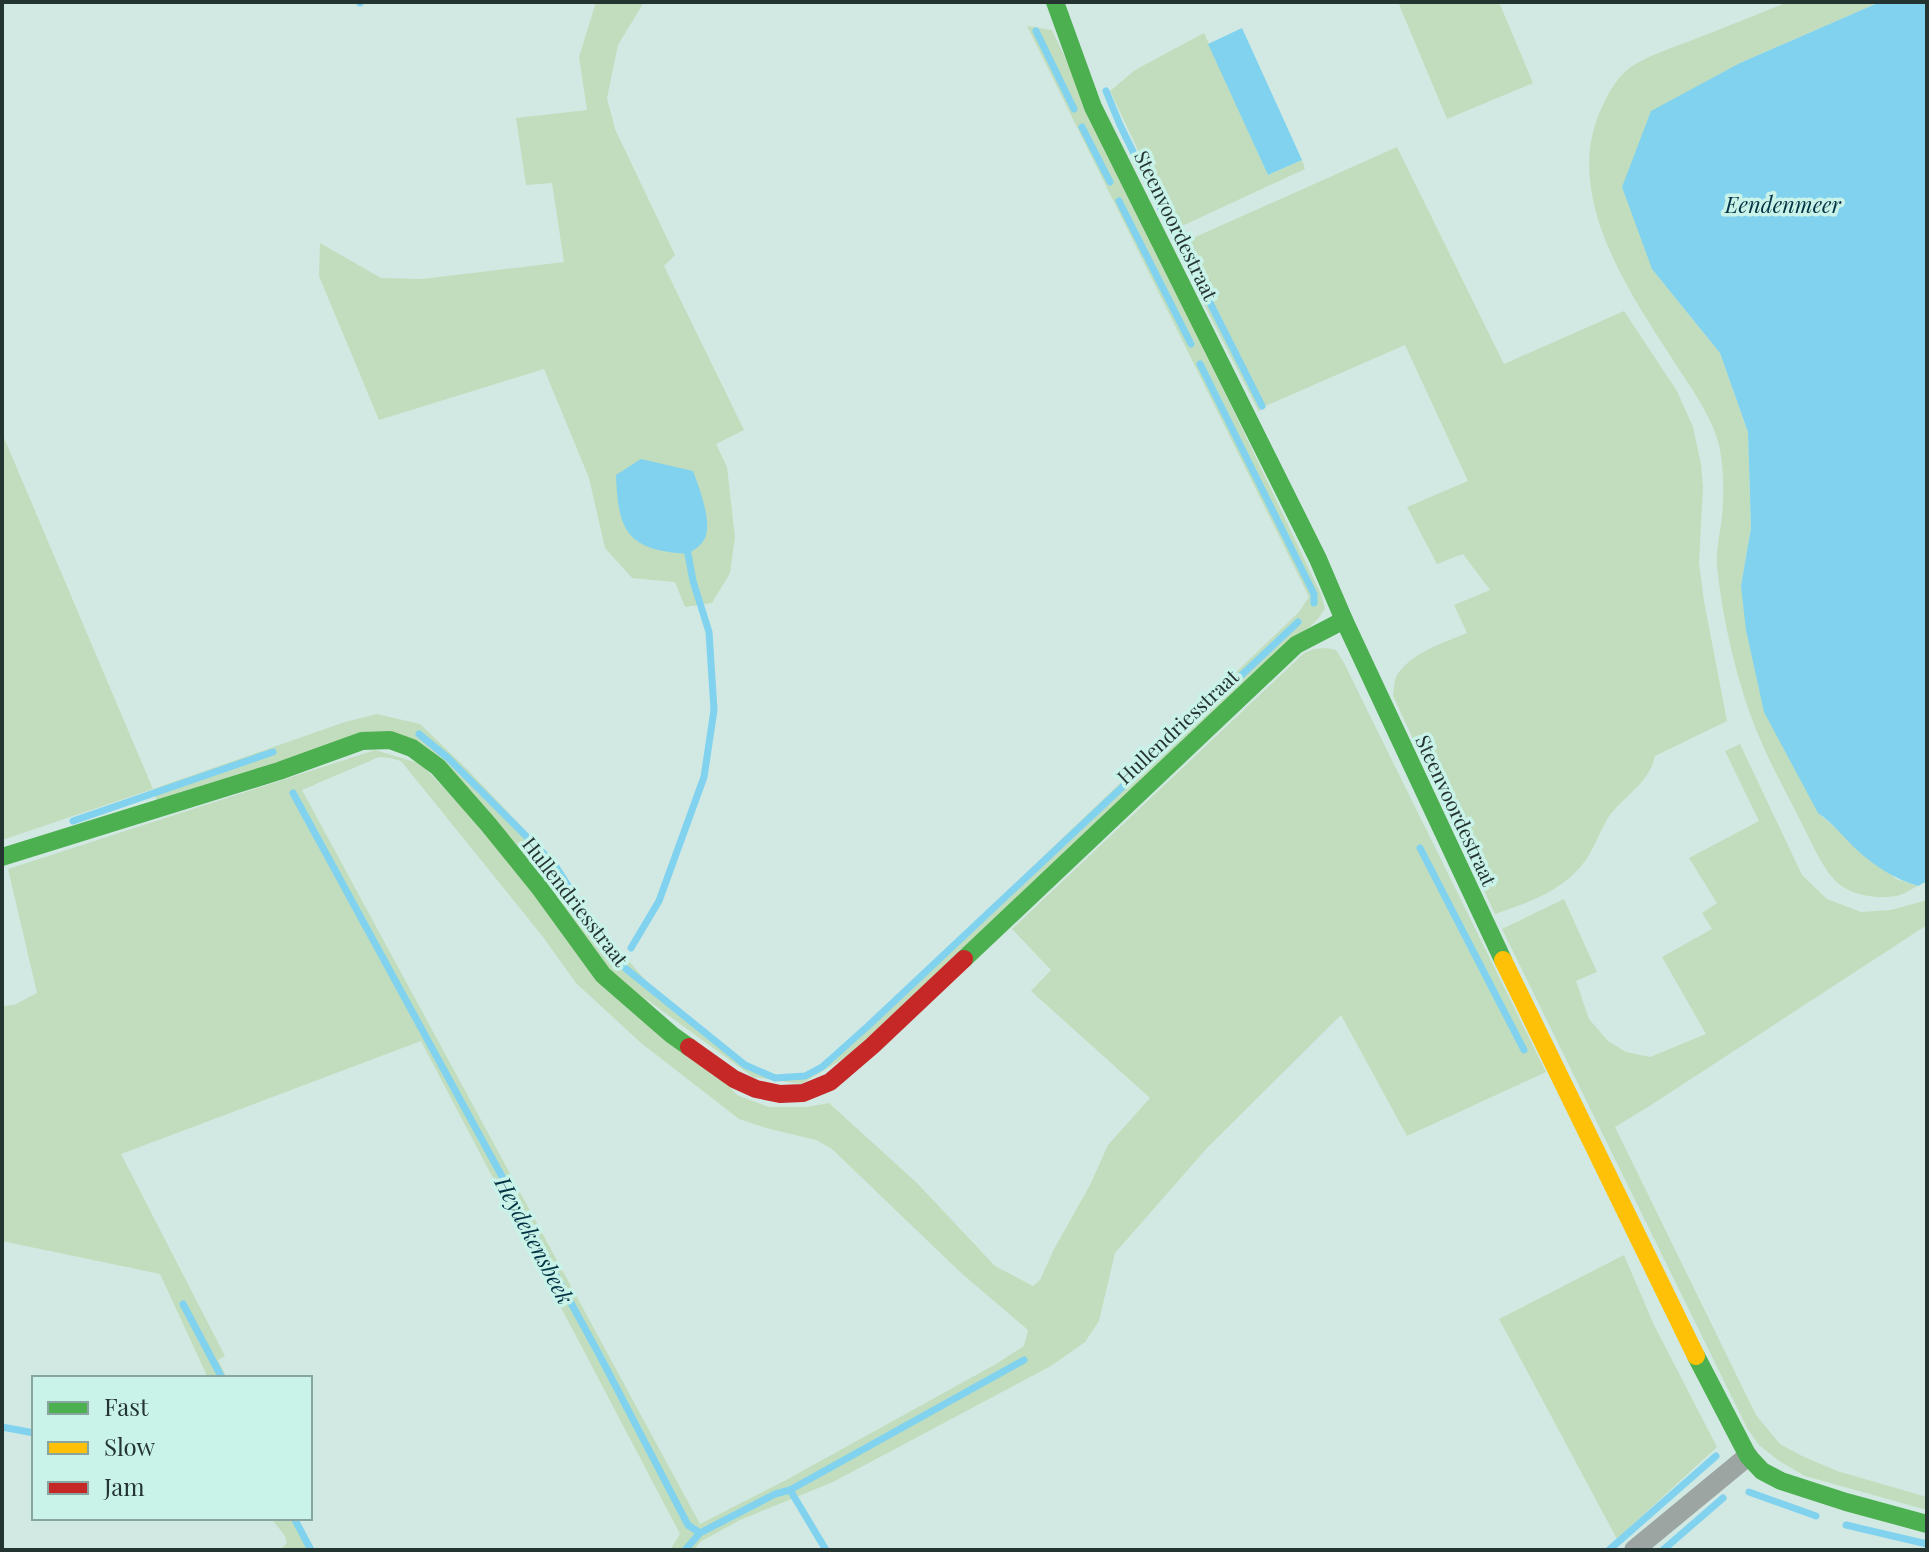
<svg xmlns="http://www.w3.org/2000/svg" width="1929" height="1552" font-family="'Playfair Display',serif">
<style>
.green{fill:#c2ddbd;fill-rule:evenodd}
.water{fill:#80d2ee}
.lines{fill:none;stroke-linecap:round;stroke-linejoin:round}
.stream{stroke:#80d2ee;stroke-width:7}
.street{stroke:#9da5a2;stroke-width:20}
.fast{stroke:#4caf50;stroke-width:18}
.slow{stroke:#ffc107;stroke-width:18}
.jam{stroke:#c62828;stroke-width:18}
.labels{text-anchor:middle;dominant-baseline:central;stroke-width:7;stroke-linejoin:round;paint-order:stroke}
.street-label{font-size:20px;fill:#243431;stroke:#c9f2e8}
.water-label{font-size:22px;font-style:italic;fill:#003243;stroke:#c9f2e8}
</style>
<rect width="100%" height="100%" fill="#d2e9e3"/>
<g class="green">
<path d="M 596,2 L 644,2 L 618,45 L 607,98 L 615,129 L 675,255 L 664,266 L 744,430 L 716,444 L 727,467 L 735,537 L 730,573 L 712,603 L 685,607 L 675,582 L 632,578 L 605,548 L 589,478 L 544,369 L 379,420 L 319,276 L 320,243 L 381,278 L 422,279 L 564,262 L 552,183 L 526,185 L 516,118 L 587,110 L 579,57 Z"/>
<path d="M 1398,2 L 1499,2 L 1533,83 L 1447,119 Z"/>
<path d="M 1788,2 L 1880,2 L 1740,63 L 1652,269 L 1720,353 L 1748,432 L 1751,528 L 1741,586 L 1818,813 L 1896,879 L 1918,886 C 1911,889 1903,895 1896,896 C 1879,899 1857,896 1843,887 C 1825,876 1811,841 1801,822 C 1788,795 1772,768 1761,741 C 1739,692 1722,619 1717,565 C 1716,550 1720,533 1722,517 C 1724,494 1724,468 1719,445 C 1712,416 1689,385 1673,360 C 1627,289 1560,191 1603,105 C 1609,91 1619,75 1632,66 C 1648,56 1669,49 1687,42 C 1721,29 1755,15 1788,2 Z"/>
<path d="M 1027,26 L 1052,30 L 1321,594 L 1325,609 L 1317,620 L 858,1050 L 801,1084 L 753,1077 L 624,983 L 408,738 L 157,802 L 153,789 L 2,840 L 2,433 L 153,789 L 345,722 L 377,714 L 420,724 L 467,769 L 541,847 L 610,939 L 660,997 L 748,1065 L 781,1076 L 808,1074 L 846,1045 L 1298,613 L 1309,597 Z"/>
<path d="M 1204,33 L 1268,175 L 1302,160 L 1305,169 L 1180,227 L 1171,220 L 1110,91 L 1135,70 Z"/>
<path d="M 1397,147 L 1504,364 L 1624,311 L 1677,391 L 1693,427 L 1701,464 L 1703,487 L 1699,563 L 1704,601 L 1727,721 L 1655,756 C 1648,785 1626,794 1610,815 C 1599,831 1594,851 1582,865 C 1560,892 1527,903 1495,914 L 1393,696 C 1394,691 1394,682 1396,677 C 1408,654 1445,642 1467,633 L 1454,605 L 1490,590 L 1463,554 L 1437,564 L 1407,507 L 1468,481 L 1405,345 L 1263,407 L 1259,412 L 1186,269 L 1191,257 L 1184,242 Z"/>
<path d="M 1326,648 L 1336,650 L 1343,661 L 1546,1072 L 1407,1136 L 1341,1015 L 1207,1148 L 1115,1253 L 1099,1321 L 1085,1342 L 1051,1366 L 833,1482 L 740,1520 L 700,1542 L 694,1550 L 670,1550 L 680,1534 L 421,1041 L 121,1154 L 225,1356 L 218,1360 L 227,1378 L 208,1378 L 160,1274 L 2,1241 L 2,1006 L 14,1005 L 37,993 L 8,869 L 375,750 L 421,764 L 737,1095 L 769,1107 L 806,1107 L 829,1103 L 917,1183 L 995,1266 L 1033,1286 L 1040,1280 L 1054,1249 L 1090,1185 L 1108,1145 L 1150,1098 L 1031,991 L 1051,970 L 1012,929 L 1304,653 L 1314,649 ZM 379,757 L 390,758 L 401,761 L 543,937 L 576,983 L 641,1043 L 739,1119 L 766,1128 L 816,1140 L 832,1149 L 960,1272 L 1028,1330 L 1024,1346 L 996,1364 L 786,1480 L 700,1524 L 302,790 Z"/>
<path d="M 1740,744 L 1802,875 L 1827,899 L 1861,912 L 1891,910 L 1927,900 L 1927,925 L 1648,1107 L 1615,1127 L 1756,1415 L 1780,1444 L 1802,1456 L 1837,1471 L 1927,1497 L 1927,1510 L 1805,1476 L 1779,1461 L 1759,1445 L 1747,1428 L 1502,929 L 1564,899 L 1597,972 L 1576,981 L 1589,1019 L 1608,1041 L 1626,1052 L 1650,1057 L 1706,1034 L 1662,957 L 1712,929 L 1702,913 L 1717,903 L 1689,858 L 1759,821 L 1725,751 Z"/>
<path d="M 1624,1255 L 1654,1325 L 1717,1447 L 1617,1539 L 1499,1319 Z"/>
<path d="M 271,1518 L 294,1518 L 310,1550 L 280,1550 L 287,1543 L 285,1536 Z"/>
</g>
<g class="water">
<path d="M 1880,2 L 1927,2 L 1927,881 L 1918,886 C 1895,879 1874,866 1856,849 C 1843,837 1833,823 1818,813 L 1764,712 L 1746,630 L 1741,586 L 1751,528 L 1748,432 L 1720,353 L 1652,269 L 1622,187 L 1651,111 L 1740,63 Z"/>
<path d="M 1242,28 L 1302,160 L 1268,175 L 1208,44 Z"/>
<path d="M 641,459 L 693,471 C 699,487 711,518 706,535 C 704,544 695,549 688,554 C 628,550 618,533 616,475 Z"/>
</g>
<g class="lines">
<g class="stream">
<path d="M 360,2 L 360,3"/>
<path d="M 1036,31 L 1074,109"/>
<path d="M 1106,91 L 1120,125 L 1162,211"/>
<path d="M 1082,127 L 1110,182"/>
<path d="M 1119,201 L 1191,344"/>
<path d="M 1191,265 L 1262,406"/>
<path d="M 1200,364 L 1314,594 L 1314,603"/>
<path d="M 419,734 L 448,758 L 555,865 L 581,906 L 625,968 L 745,1065 L 775,1078 L 805,1076 L 822,1067 L 868,1026 L 1298,622"/>
<path d="M 293,793 L 601,1358 L 688,1525 L 700,1533 L 775,1494 L 790,1490 L 826,1550"/>
<path d="M 73,821 L 273,752"/>
<path d="M 1420,848 L 1524,1050"/>
<path d="M 631,948 L 659,901 L 704,777 L 714,710 L 709,632 L 693,581 L 688,554"/>
<path d="M 183,1304 L 222,1378"/>
<path d="M 2,1427 L 34,1433"/>
<path d="M 790,1490 L 1024,1360"/>
<path d="M 1749,1492 L 1816,1516"/>
<path d="M 294,1518 L 311,1550"/>
<path d="M 1846,1525 L 1927,1544"/>
<path d="M 685,1550 L 700,1533"/>
<path d="M 1609,1550 L 1716,1456"/>
<path d="M 1663,1550 L 1723,1498"/>
</g>
<path class="street" d="M 1634,1550 L 1748,1456"/>
<g class="fast">
<path d="M 1055,2 L 1093,107 L 1318,559 L 1344,620 L 1503,960"/>
<path d="M 2,857 L 279,771 L 362,741 L 390,740 L 412,748 L 438,767 L 488,824 L 539,887 L 603,975 L 672,1035 L 689,1047"/>
<path d="M 964,959 L 1296,645 L 1344,620"/>
<path d="M 1696,1356 L 1748,1456 L 1762,1471 L 1781,1481 L 1846,1502 L 1927,1524"/>
</g>
<path class="slow" d="M 1503,960 L 1696,1356"/>
<path class="jam" d="M 689,1047 L 734,1079 L 756,1089 L 780,1094 L 803,1093 L 830,1082 L 872,1046 L 964,959"/>
</g>
<g class="labels">
<g class="street-label">
<text transform="translate(1177 225) rotate(64)">Steenvoordestraat</text>
<text transform="translate(1177 726) rotate(-43)">Hullendriesstraat</text>
<text transform="translate(1457 810) rotate(65)">Steenvoordestraat</text>
<text transform="translate(576 901) rotate(52)">Hullendriesstraat</text>
</g>
<g class="water-label">
<text x="1783" y="204">Eendenmeer</text>
<text transform="translate(535 1240) rotate(62)">Heydekensbeek</text>
</g>
</g>
<rect width="1929" height="1552" fill="none" stroke="#243431" stroke-width="8"/>
<rect x="32" y="1376" width="280" height="144" fill="#c9f2e8" stroke="#87a69f" stroke-width="2"/>
<rect x="48" y="1402" width="40" height="12" fill="#4caf50" stroke="#87a69f" stroke-width="2"/>
<text x="104" y="1416" font-size="24" fill="#243431">Fast</text>
<rect x="48" y="1442" width="40" height="12" fill="#ffc107" stroke="#87a69f" stroke-width="2"/>
<text x="104" y="1456" font-size="24" fill="#243431">Slow</text>
<rect x="48" y="1482" width="40" height="12" fill="#c62828" stroke="#87a69f" stroke-width="2"/>
<text x="104" y="1496" font-size="24" fill="#243431">Jam</text>
</svg>
